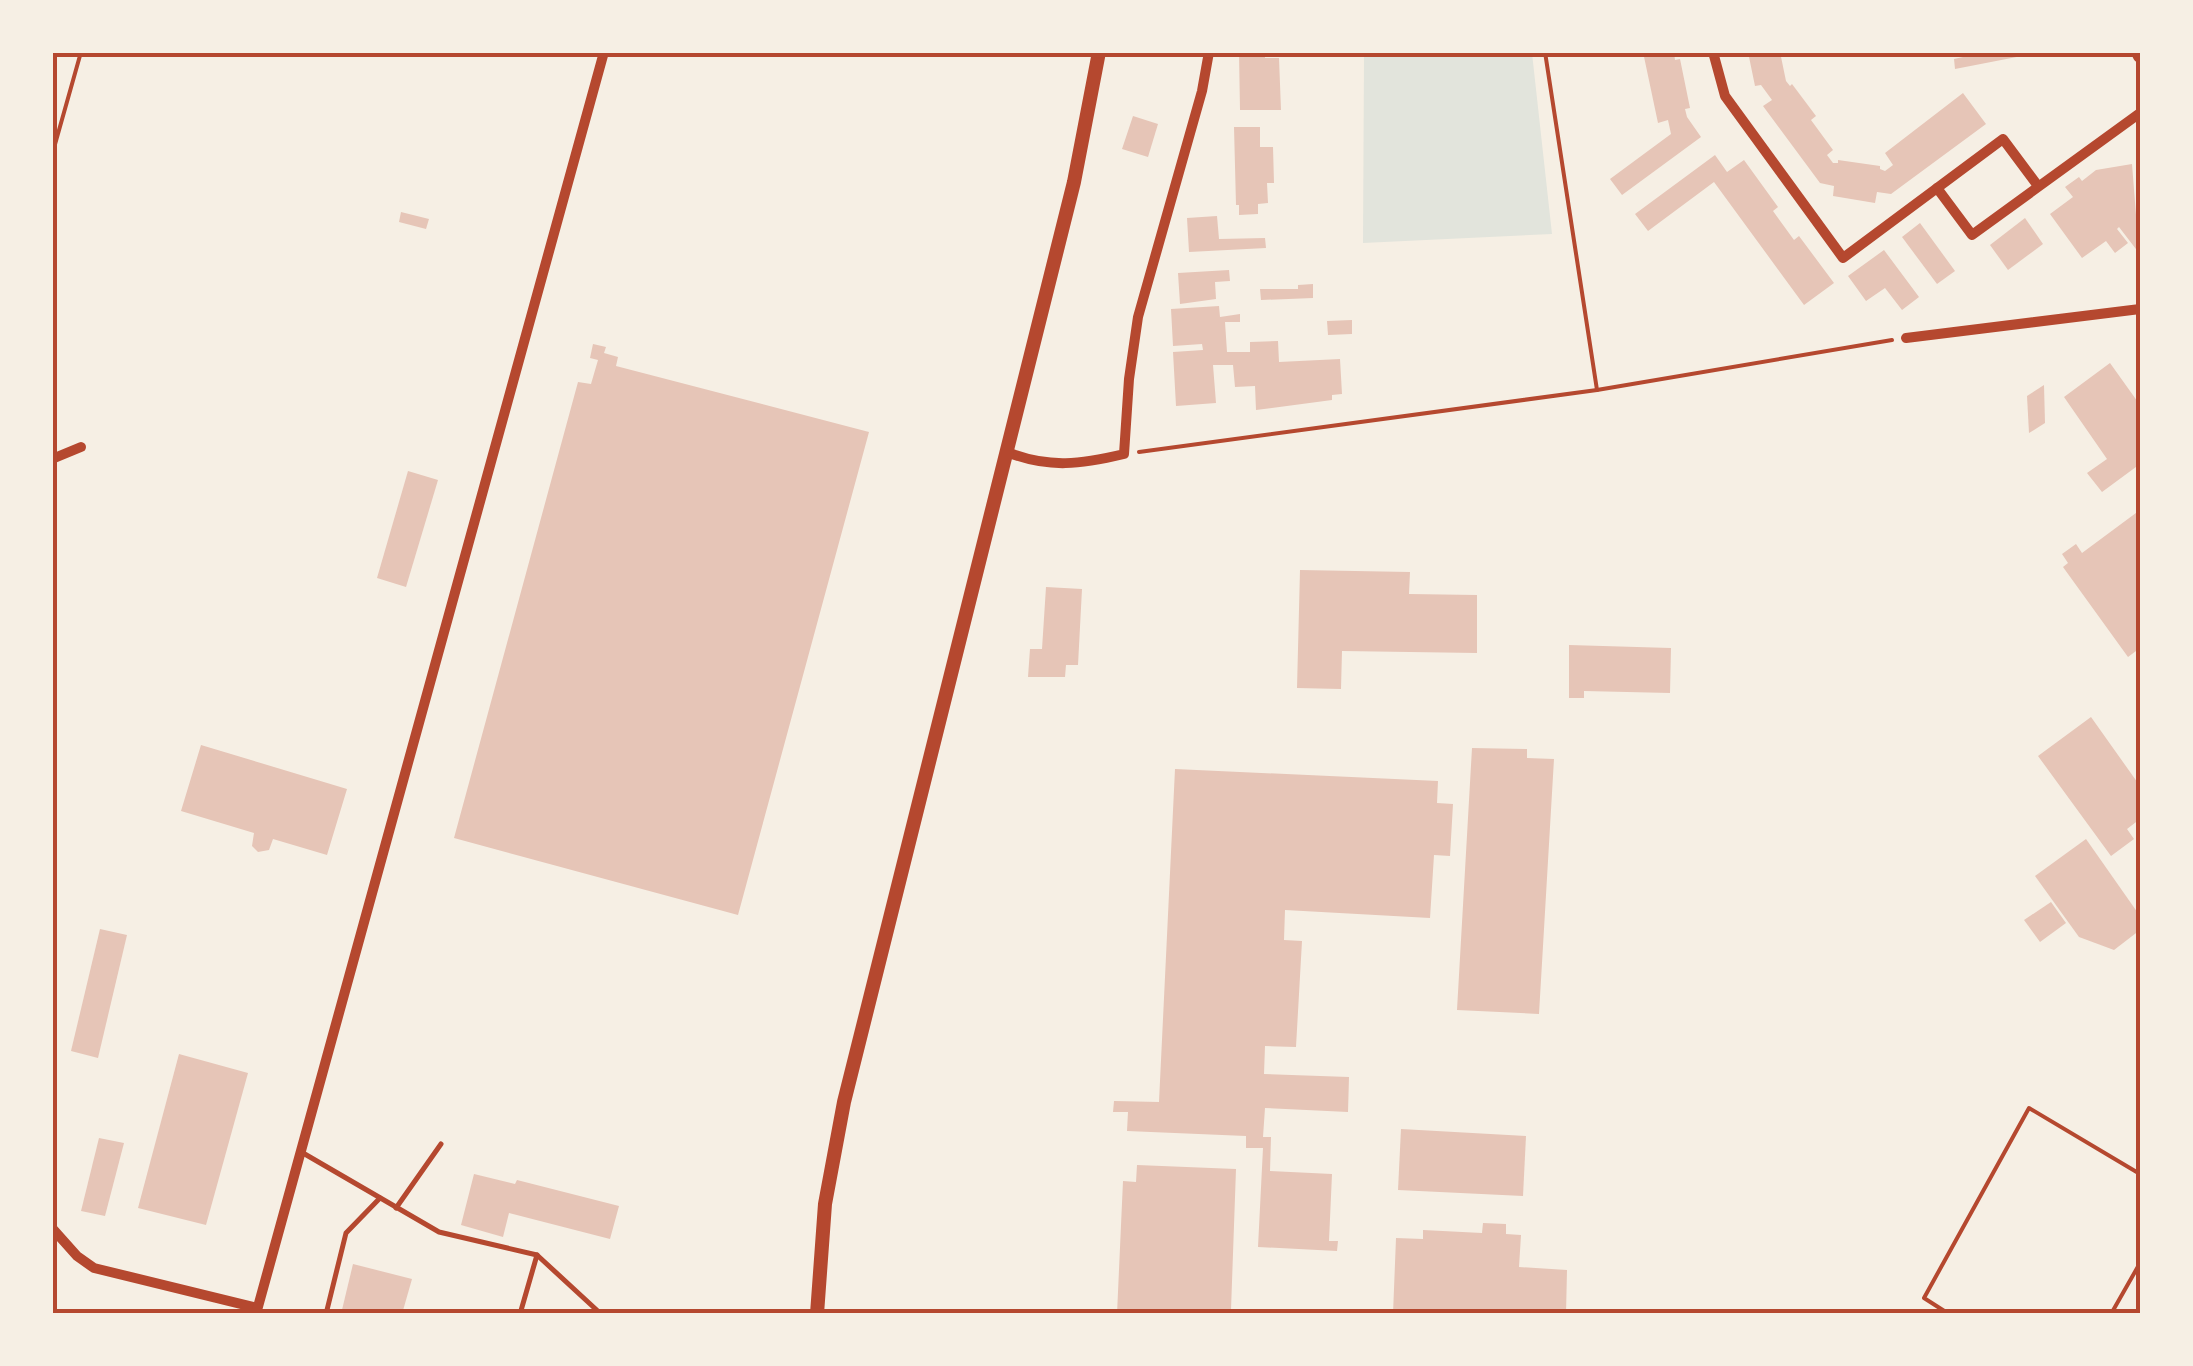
<svg xmlns="http://www.w3.org/2000/svg" width="2193" height="1366" font-family="'DejaVu Sans',sans-serif">
<style>
.green{fill:#e2e4dc}
.building{fill:#e6c5b7}
.lines{fill:none;stroke-linecap:round;stroke-linejoin:round}
.path{stroke:#b5482f;stroke-width:4}
.service{stroke:#b5482f;stroke-width:5}
.minor{stroke:#b5482f;stroke-width:10}
.tertiary{stroke:#b5482f;stroke-width:14}
.neatline{fill:none;stroke:#b5482f;stroke-width:4}
</style>
<rect width="100%" height="100%" fill="#f6efe4"/>
<path class="green" d="M 1364,53 L 1532,53 L 1552,234 L 1363,243 Z"/>
<g class="building">
<path d="M 1239,52 L 1265,52 L 1265,58 L 1279,58 L 1281,110 L 1240,110 Z"/>
<path d="M 1643,52 L 1674,52 L 1675,60 L 1680,59 L 1690,108 L 1685,109 L 1687,117 L 1701,137 L 1622,195 L 1610,179 L 1671,134 L 1668,120 L 1658,123 Z"/>
<path d="M 1748,52 L 1780,52 L 1786,81 L 1790,86 L 1792,84 L 1816,116 L 1811,120 L 1833,150 L 1827,155 L 1833,163 L 1838,163 L 1838,160 L 1880,166 L 1880,169 L 1885,171 L 1893,165 L 1885,153 L 1963,93 L 1986,124 L 1891,194 L 1877,192 L 1875,203 L 1833,196 L 1834,186 L 1820,183 L 1763,106 L 1772,100 L 1761,85 L 1755,86 Z"/>
<path d="M 1972,52 L 2032,52 L 2032,54 L 1955,69 L 1954,59 L 1972,55 Z"/>
<path d="M 1133,116 L 1158,124 L 1148,157 L 1122,149 Z"/>
<path d="M 1234,127 L 1260,127 L 1260,147 L 1273,147 L 1274,183 L 1267,183 L 1268,203 L 1258,204 L 1258,214 L 1239,215 L 1239,205 L 1236,205 Z"/>
<path d="M 1715,155 L 1727,172 L 1744,160 L 1778,207 L 1773,211 L 1794,240 L 1799,236 L 1834,283 L 1804,305 L 1714,182 L 1648,231 L 1635,214 Z"/>
<path d="M 2132,164 L 2139,253 L 2119,227 L 2117,229 L 2128,243 L 2115,253 L 2106,241 L 2082,258 L 2050,214 L 2073,197 L 2065,187 L 2079,177 L 2082,181 L 2096,170 Z"/>
<path d="M 401,212 L 429,219 L 426,229 L 399,222 Z"/>
<path d="M 1217,216 L 1219,239 L 1265,238 L 1266,248 L 1189,252 L 1187,218 Z"/>
<path d="M 2025,218 L 2043,244 L 2008,270 L 1990,245 Z"/>
<path d="M 1920,223 L 1955,271 L 1937,284 L 1902,237 Z"/>
<path d="M 1884,250 L 1919,297 L 1902,310 L 1885,288 L 1866,301 L 1848,276 Z"/>
<path d="M 1229,270 L 1230,281 L 1215,282 L 1216,299 L 1180,304 L 1178,273 Z"/>
<path d="M 1313,284 L 1313,298 L 1261,300 L 1260,289 L 1298,289 L 1298,285 Z"/>
<path d="M 1219,306 L 1220,317 L 1240,314 L 1240,322 L 1225,322 L 1227,352 L 1250,352 L 1250,342 L 1278,341 L 1279,362 L 1340,359 L 1342,394 L 1332,395 L 1332,400 L 1256,410 L 1255,386 L 1235,387 L 1233,365 L 1213,365 L 1216,403 L 1176,406 L 1173,352 L 1203,350 L 1202,344 L 1173,346 L 1171,309 Z"/>
<path d="M 1352,320 L 1352,334 L 1328,335 L 1327,321 Z"/>
<path d="M 593,344 L 606,347 L 604,353 L 618,357 L 616,366 L 869,432 L 738,915 L 454,838 L 578,382 L 591,384 L 598,360 L 590,358 Z"/>
<path d="M 2110,363 L 2140,405 L 2140,464 L 2102,492 L 2087,473 L 2107,459 L 2064,397 Z"/>
<path d="M 2044,385 L 2045,423 L 2029,433 L 2027,396 Z"/>
<path d="M 408,471 L 438,480 L 406,587 L 377,578 Z"/>
<path d="M 2140,510 L 2140,648 L 2128,657 L 2063,567 L 2068,563 L 2062,554 L 2076,544 L 2082,553 Z"/>
<path d="M 1300,570 L 1410,572 L 1409,594 L 1477,595 L 1477,653 L 1342,651 L 1341,689 L 1297,688 Z"/>
<path d="M 1046,587 L 1082,589 L 1078,665 L 1066,665 L 1065,677 L 1028,677 L 1030,649 L 1042,649 Z"/>
<path d="M 1569,645 L 1671,648 L 1670,693 L 1584,691 L 1584,698 L 1569,698 Z"/>
<path d="M 2091,717 L 2140,786 L 2140,819 L 2127,829 L 2134,839 L 2111,856 L 2038,756 Z"/>
<path d="M 201,745 L 347,789 L 327,855 L 273,839 L 269,850 L 258,852 L 252,846 L 254,833 L 181,811 Z"/>
<path d="M 1472,748 L 1527,749 L 1527,758 L 1554,759 L 1539,1014 L 1457,1010 Z"/>
<path d="M 1175,769 L 1438,781 L 1437,803 L 1453,804 L 1450,856 L 1434,855 L 1430,918 L 1285,910 L 1284,940 L 1302,941 L 1296,1047 L 1265,1046 L 1264,1074 L 1349,1077 L 1348,1112 L 1265,1108 L 1263,1137 L 1271,1137 L 1270,1171 L 1332,1174 L 1329,1241 L 1338,1241 L 1337,1251 L 1258,1247 L 1263,1148 L 1246,1148 L 1246,1136 L 1127,1131 L 1128,1112 L 1113,1112 L 1114,1101 L 1159,1102 Z"/>
<path d="M 2086,839 L 2140,916 L 2140,930 L 2114,950 L 2079,937 L 2035,876 Z"/>
<path d="M 2051,902 L 2066,923 L 2040,942 L 2024,920 Z"/>
<path d="M 100,929 L 127,935 L 98,1058 L 71,1051 Z"/>
<path d="M 179,1054 L 248,1073 L 206,1225 L 138,1208 Z"/>
<path d="M 1401,1129 L 1526,1136 L 1523,1196 L 1398,1190 Z"/>
<path d="M 99,1138 L 124,1143 L 105,1216 L 81,1211 Z"/>
<path d="M 1137,1165 L 1236,1169 L 1231,1310 L 1219,1314 L 1117,1314 L 1123,1181 L 1136,1182 Z"/>
<path d="M 474,1174 L 515,1184 L 517,1180 L 619,1206 L 610,1239 L 509,1213 L 503,1237 L 461,1225 Z"/>
<path d="M 1483,1223 L 1506,1224 L 1506,1234 L 1521,1235 L 1519,1267 L 1567,1270 L 1566,1314 L 1393,1314 L 1396,1238 L 1423,1239 L 1423,1230 L 1482,1233 Z"/>
<path d="M 353,1264 L 412,1279 L 402,1314 L 341,1314 Z"/>
</g>
<g class="lines">
<g class="path">
<path d="M 1545,52 L 1597,390"/>
<path d="M 52,155 L 81,52"/>
<path d="M 1139,452 L 1597,390 L 1892,340"/>
<path d="M 1949,1314 L 1924,1298 L 2029,1108 L 2140,1174"/>
<path d="M 2111,1314 L 2140,1263"/>
</g>
<g class="service">
<path d="M 303,1153 L 439,1232 L 537,1255 L 601,1314"/>
<path d="M 396,1208 L 441,1144"/>
<path d="M 326,1314 L 346,1233 L 380,1198"/>
<path d="M 520,1314 L 537,1255"/>
</g>
<g class="minor">
<path d="M 1713,52 L 1725,96 L 1843,258 L 2003,139 L 2038,186"/>
<path d="M 1937,188 L 1972,235 L 2140,113"/>
<path d="M 1906,338 L 2140,309"/>
<path d="M 1007,452 C 1049,469 1082,464 1124,454 L 1129,379 L 1138,317 L 1202,91 L 1209,52"/>
<path d="M 52,459 L 81,447"/>
<path d="M 52,1228 L 77,1256 L 94,1268 L 257,1308"/>
<path d="M 256,1314 L 604,52"/>
</g>
<g class="tertiary">
<path d="M 2138,52 L 2140,56"/>
<path d="M 817,1314 L 825,1204 L 844,1102 L 1074,182 L 1099,52"/>
</g>
</g>
<rect width="2193" height="1366" fill="none" stroke="#f6efe4" stroke-width="110"/>
<rect x="55" y="55" width="2083" height="1256" class="neatline"/>
</svg>
